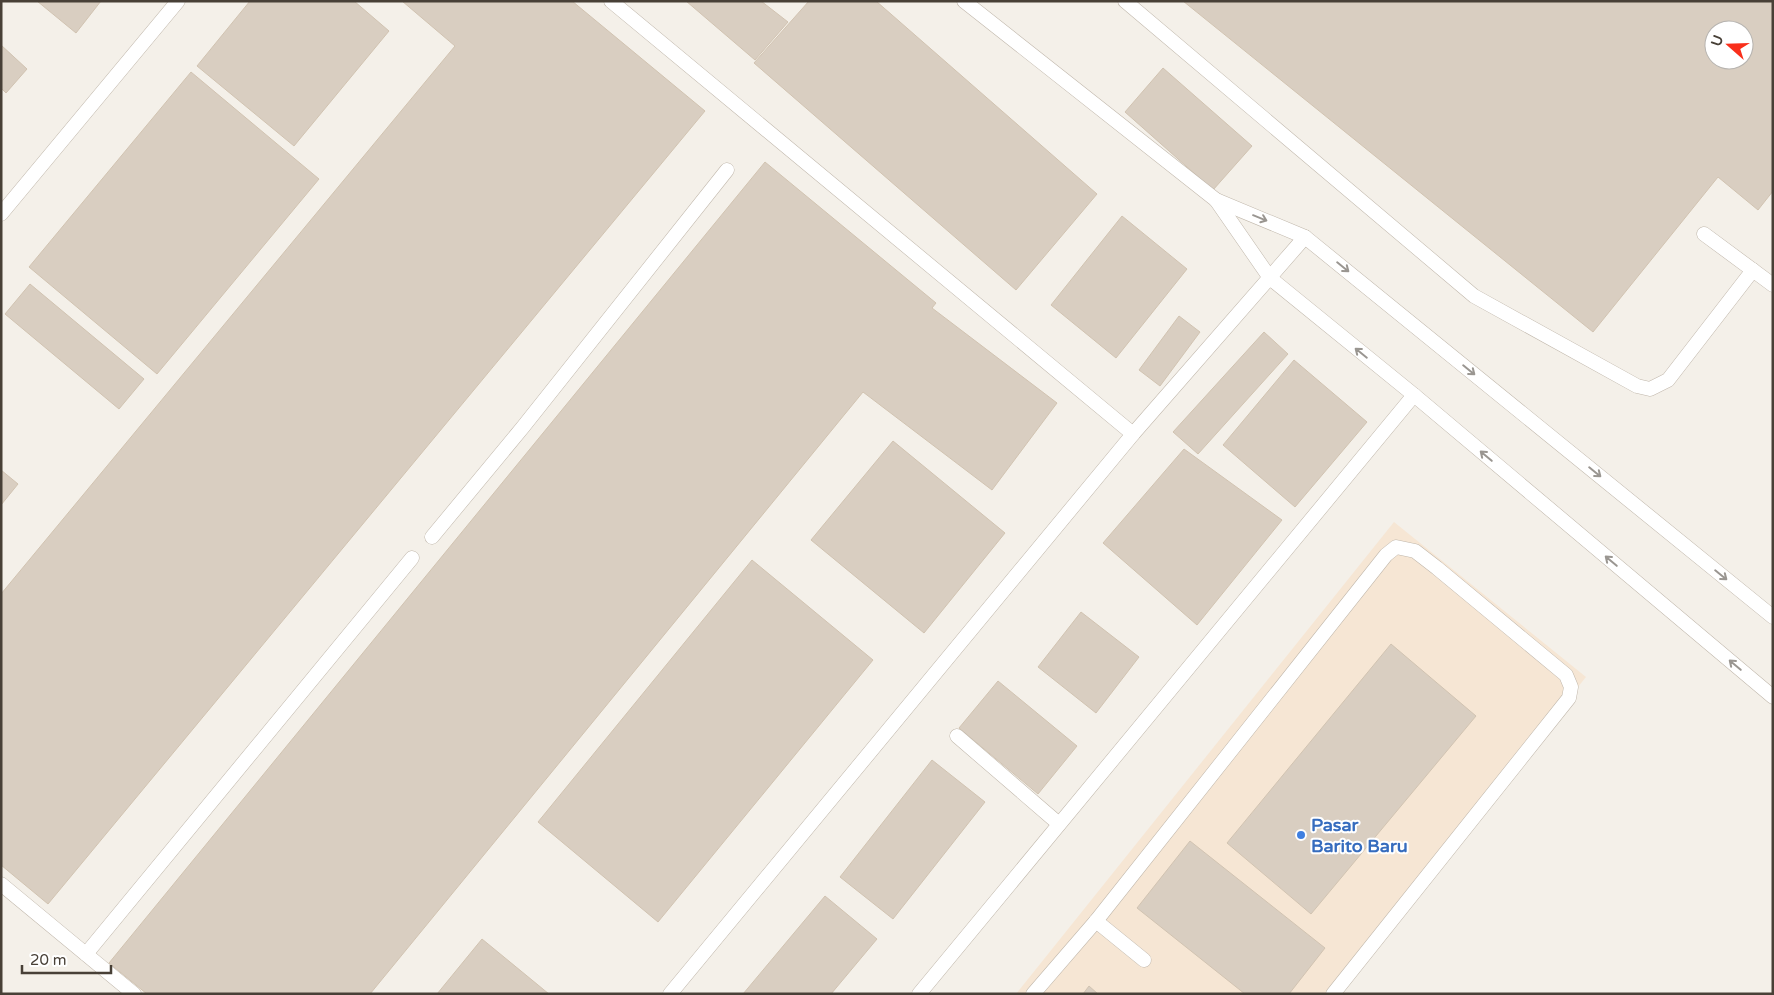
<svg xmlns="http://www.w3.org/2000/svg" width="1774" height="995" font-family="'Varela Round',sans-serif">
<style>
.commercial{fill:#f6e6d4}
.building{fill:#d9cec1;stroke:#d1c3b1;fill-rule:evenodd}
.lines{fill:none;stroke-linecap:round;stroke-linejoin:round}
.lane-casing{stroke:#c0b7ab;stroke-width:15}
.lane{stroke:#fff;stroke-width:14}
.oneway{stroke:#9a9691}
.shop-dot{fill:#3f7fe0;stroke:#fff;stroke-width:2}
.labels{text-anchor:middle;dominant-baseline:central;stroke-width:4;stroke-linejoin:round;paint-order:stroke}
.shop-label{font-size:18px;font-weight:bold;fill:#366cbe;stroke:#fff;text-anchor:start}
</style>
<rect width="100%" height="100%" fill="#f4f0e9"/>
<path class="commercial" d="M 1394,522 L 1586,677 L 1331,994 L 1016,994 Z"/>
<g class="building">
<path d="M 37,1 L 101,1 L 76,33 Z"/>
<path d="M 250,1 L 354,1 L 389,31 L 294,146 L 197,66 Z"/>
<path d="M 402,1 L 572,1 L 705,111 L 48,904 L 1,865 L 1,594 L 455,46 Z"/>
<path d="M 686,1 L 761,1 L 788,22 L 755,60 Z"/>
<path d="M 809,1 L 876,1 L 1097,194 L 1016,290 L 754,63 Z"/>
<path d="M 1183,1 L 1773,1 L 1773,191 L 1758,210 L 1718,177 L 1593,332 ZM 1714,30 L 1744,30 L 1744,60 L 1714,60 Z"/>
<path d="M 1,45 L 27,69 L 6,93 L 1,88 Z"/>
<path d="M 1163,68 L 1252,146 L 1213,190 L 1125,112 Z"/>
<path d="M 191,72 L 319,179 L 157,374 L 29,267 Z"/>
<path d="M 765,162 L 936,303 L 932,308 L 1057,403 L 992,490 L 863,392 L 370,994 L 147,994 L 109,963 Z"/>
<path d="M 1122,216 L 1187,269 L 1116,358 L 1051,305 Z"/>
<path d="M 30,284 L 144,379 L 119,409 L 5,314 Z"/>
<path d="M 1179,316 L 1200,332 L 1160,386 L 1139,370 Z"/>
<path d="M 1264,332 L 1288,354 L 1198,454 L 1173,432 Z"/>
<path d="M 1294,360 L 1367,422 L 1295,507 L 1223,445 Z"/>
<path d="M 893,441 L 1005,533 L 924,633 L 811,540 Z"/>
<path d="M 1184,449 L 1282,520 L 1197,625 L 1103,543 Z"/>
<path d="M 1,470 L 18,484 L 1,505 Z"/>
<path d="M 752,560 L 873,660 L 658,922 L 538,822 Z"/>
<path d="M 1081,612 L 1139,657 L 1096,713 L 1038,667 Z"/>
<path d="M 1391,644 L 1476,716 L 1311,914 L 1227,843 Z"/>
<path d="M 998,681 L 1077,746 L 1038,794 L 959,728 Z"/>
<path d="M 932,760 L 985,802 L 893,919 L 840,877 Z"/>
<path d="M 1190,841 L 1325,948 L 1289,994 L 1245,994 L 1137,908 Z"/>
<path d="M 825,896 L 877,939 L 831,994 L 743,994 Z"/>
<path d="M 482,939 L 549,994 L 437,994 Z"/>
<path d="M 1089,986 L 1098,994 L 1083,994 Z"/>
</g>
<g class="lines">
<g class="lane-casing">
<g id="lane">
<path d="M 611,1 L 1133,434 L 670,994"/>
<path d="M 964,1 L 1216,200 L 1305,237 L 1773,617"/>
<path d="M 1125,1 L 1474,296 L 1637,386 L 1650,389 L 1668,380 L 1753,270"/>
<path d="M 1216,200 L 1270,278 L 1414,395 L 1773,697"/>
<path d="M 1,214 L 178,1"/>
<path d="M 1704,234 L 1773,285"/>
<path d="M 1133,434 L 1305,237"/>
<path d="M 432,537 L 523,427 L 727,170"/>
<path d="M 957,736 L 1059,824"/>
<path d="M 1,884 L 134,994"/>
<path d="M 1096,921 L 1144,960"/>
<path d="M 86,954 L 412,558"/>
<path d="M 919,994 L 1414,395"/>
<path d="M 1033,994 L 1096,921 L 1386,555 L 1396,547 L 1415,551 L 1437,568 L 1566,675 L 1571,687 L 1569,698 L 1333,994"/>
</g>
</g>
<use href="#lane" class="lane"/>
</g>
<defs><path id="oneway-shaft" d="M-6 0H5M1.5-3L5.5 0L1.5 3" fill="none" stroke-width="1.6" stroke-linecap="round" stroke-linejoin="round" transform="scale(1.25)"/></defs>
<g class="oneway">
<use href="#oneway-shaft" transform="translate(1260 218) rotate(22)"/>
<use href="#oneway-shaft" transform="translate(1343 267) rotate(39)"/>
<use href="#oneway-shaft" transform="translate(1361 353) rotate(-141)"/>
<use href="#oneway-shaft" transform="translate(1469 370) rotate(39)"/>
<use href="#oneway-shaft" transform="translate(1486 456) rotate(-140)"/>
<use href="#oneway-shaft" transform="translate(1595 472) rotate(39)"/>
<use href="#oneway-shaft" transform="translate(1611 561) rotate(-140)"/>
<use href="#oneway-shaft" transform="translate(1721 575) rotate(39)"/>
<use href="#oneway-shaft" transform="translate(1735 665) rotate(-140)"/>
</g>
<circle class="shop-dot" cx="1301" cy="835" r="5"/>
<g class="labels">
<g class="shop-label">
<text x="1311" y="825">Pasar<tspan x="1311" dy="21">Barito Baru</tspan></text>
</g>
</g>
<rect width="1774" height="995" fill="none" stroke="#484037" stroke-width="5"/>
<g transform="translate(1729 45) rotate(290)"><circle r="24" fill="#ffffff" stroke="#b6b3af"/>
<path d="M0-4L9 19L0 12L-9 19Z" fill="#f92f1b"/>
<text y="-8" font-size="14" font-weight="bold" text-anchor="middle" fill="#484037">U</text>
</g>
<path d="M22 965v8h89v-8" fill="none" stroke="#484037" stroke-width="2.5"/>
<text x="30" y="965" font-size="15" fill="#484037" stroke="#ffffff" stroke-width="4" paint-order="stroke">20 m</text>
</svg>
